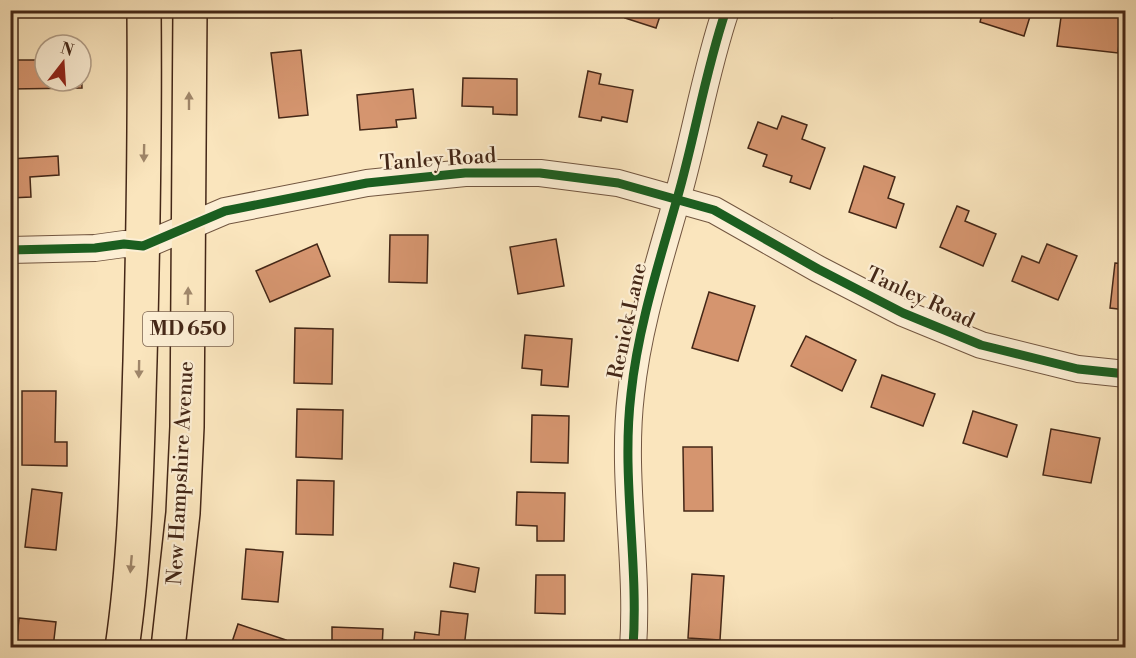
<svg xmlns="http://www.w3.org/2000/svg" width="1136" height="658" font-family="'Libre Bodoni',serif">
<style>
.building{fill:#d5956f;stroke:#442717;stroke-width:1.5}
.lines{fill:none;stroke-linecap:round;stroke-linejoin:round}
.street-casing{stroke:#725640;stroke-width:28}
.primary-casing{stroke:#442717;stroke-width:36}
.street{stroke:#fceed4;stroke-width:26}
.primary{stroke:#fae5bd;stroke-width:33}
.cycleway-casing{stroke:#fceed4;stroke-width:13}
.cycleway{stroke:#1b5e20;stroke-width:9}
.oneway{fill:#9f866a}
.labels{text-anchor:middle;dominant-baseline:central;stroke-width:4.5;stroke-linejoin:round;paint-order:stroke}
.shield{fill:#fceed4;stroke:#7b6350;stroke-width:1.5}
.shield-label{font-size:20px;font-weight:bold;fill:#442717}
.street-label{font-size:21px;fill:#442717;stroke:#fceed4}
</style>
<rect width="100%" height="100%" fill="#fae5bd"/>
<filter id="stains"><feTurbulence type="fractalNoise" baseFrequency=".00333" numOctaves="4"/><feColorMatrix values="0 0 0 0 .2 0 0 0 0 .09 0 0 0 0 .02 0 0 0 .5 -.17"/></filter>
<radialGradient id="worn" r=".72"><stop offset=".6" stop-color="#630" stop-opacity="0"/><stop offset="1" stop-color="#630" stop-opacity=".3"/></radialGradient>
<g class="building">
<path d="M 628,10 L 662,10 L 656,28 L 625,18 Z"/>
<path d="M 822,10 L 838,10 L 832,18 Z"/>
<path d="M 983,10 L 1032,10 L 1024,36 L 980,22 Z"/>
<path d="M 1062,10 L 1082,10 L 1122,15 L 1118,53 L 1057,46 Z"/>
<path d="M 301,50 L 308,115 L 279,118 L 271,53 Z"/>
<path d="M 81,59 L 82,88 L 10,89 L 10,60 L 45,60 L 45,81 L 81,81 Z"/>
<path d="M 588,71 L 601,74 L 599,84 L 633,90 L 627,122 L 602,117 L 601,121 L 579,117 Z"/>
<path d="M 463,78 L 517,79 L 517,115 L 493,114 L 493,107 L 462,106 Z"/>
<path d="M 413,89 L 416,118 L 396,120 L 397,127 L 360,130 L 357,95 Z"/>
<path d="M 782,116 L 807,125 L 802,139 L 825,148 L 810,189 L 790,182 L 792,176 L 763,166 L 767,155 L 748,148 L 758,122 L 777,129 Z"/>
<path d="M 58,156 L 59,175 L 30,177 L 31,197 L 10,198 L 10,159 Z"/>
<path d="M 864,166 L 895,177 L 888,198 L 904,204 L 896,228 L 849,212 Z"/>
<path d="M 957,206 L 969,211 L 965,221 L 996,234 L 983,266 L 940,247 Z"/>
<path d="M 390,235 L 428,235 L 427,283 L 389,282 Z"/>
<path d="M 556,239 L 564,286 L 518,294 L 510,247 Z"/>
<path d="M 317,244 L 330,276 L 270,302 L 256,271 Z"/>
<path d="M 1047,244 L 1077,256 L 1058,300 L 1012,281 L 1022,256 L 1039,263 Z"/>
<path d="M 1115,263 L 1126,264 L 1126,310 L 1110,308 Z"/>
<path d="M 709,292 L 755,306 L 738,361 L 692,348 Z"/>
<path d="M 295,328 L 333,329 L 332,384 L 294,383 Z"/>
<path d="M 525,335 L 572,339 L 568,387 L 541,385 L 542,370 L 522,368 Z"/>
<path d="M 806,336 L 856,360 L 842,391 L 791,366 Z"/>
<path d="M 882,375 L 935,394 L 923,426 L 871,407 Z"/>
<path d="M 22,391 L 56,391 L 55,442 L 67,442 L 67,466 L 22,465 Z"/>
<path d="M 297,409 L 343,410 L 342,459 L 296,457 Z"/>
<path d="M 973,411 L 1017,425 L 1007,457 L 963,443 Z"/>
<path d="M 532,415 L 569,416 L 568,463 L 531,462 Z"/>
<path d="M 1051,429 L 1100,438 L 1091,483 L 1043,475 Z"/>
<path d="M 683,447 L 712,447 L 713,511 L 684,511 Z"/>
<path d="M 297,480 L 334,481 L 333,535 L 296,534 Z"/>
<path d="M 32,489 L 62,493 L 56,550 L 25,547 Z"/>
<path d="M 517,492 L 565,493 L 564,541 L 537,541 L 537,526 L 516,525 Z"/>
<path d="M 246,549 L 283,552 L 278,602 L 242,599 Z"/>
<path d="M 454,563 L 479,568 L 475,592 L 450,587 Z"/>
<path d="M 692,574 L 724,576 L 720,640 L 688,638 Z"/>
<path d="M 536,575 L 565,575 L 565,614 L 535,613 Z"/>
<path d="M 441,611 L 468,614 L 464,648 L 413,648 L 415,632 L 439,635 Z"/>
<path d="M 19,618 L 56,622 L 53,648 L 16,648 Z"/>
<path d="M 238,624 L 286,640 L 283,648 L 230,648 Z"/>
<path d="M 332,627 L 383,629 L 382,648 L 332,648 Z"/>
</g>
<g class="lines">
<g class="street-casing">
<g id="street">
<path d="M 10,250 L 95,248 L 124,244 L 143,246 L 225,211 L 367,183 L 465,173 L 540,173 L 618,183 L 714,210 L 818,269 L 903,313 L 981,345 L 1078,369 L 1126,374"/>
<path d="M 633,648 C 639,563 621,478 631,394 C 638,327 659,263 677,199 C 695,137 705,72 726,10"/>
</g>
</g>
<g class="primary-casing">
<g id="primary">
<path d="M 122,648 C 136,553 137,457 140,361 C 143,244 145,127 144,10"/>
<path d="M 168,648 L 183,513 L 187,427 L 190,10"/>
</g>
</g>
<use href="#street" class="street"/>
<use href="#primary" class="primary"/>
<g class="cycleway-casing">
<g id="cycleway">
<path d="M 10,250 L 95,248 L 124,244 L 143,246 L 225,211 L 367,183 L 465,173 L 540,173 L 618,183 L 714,210 L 818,269 L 903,313 L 981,345 L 1078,369 L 1126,374"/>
<path d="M 633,648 C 639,563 621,478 631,394 C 638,327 659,263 677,199 C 695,137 705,72 726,10"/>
</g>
</g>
<use href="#cycleway" class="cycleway"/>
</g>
<defs><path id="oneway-solid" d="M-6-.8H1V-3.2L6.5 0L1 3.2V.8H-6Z" transform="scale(1.5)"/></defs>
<g class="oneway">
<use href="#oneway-solid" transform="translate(189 101) rotate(-90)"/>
<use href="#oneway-solid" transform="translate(144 153) rotate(91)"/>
<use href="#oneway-solid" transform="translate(188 296) rotate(-89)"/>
<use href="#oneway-solid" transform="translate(139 369) rotate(91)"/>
<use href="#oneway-solid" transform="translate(131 564) rotate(95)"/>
</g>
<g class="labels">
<rect class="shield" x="143" y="312" width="90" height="34" rx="4.5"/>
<g class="shield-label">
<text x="188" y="329">MD 650</text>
</g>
<g class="street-label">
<text transform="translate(438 160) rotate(-4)">Tanley Road</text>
<text transform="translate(920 298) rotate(25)">Tanley Road</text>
<text transform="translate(628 321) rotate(-78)">Renick Lane</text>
<text transform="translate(181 473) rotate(-87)">New Hampshire Avenue</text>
</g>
</g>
<rect width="1136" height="658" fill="none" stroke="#fae5bd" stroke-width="36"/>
<rect x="12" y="12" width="1112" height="634" fill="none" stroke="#442717" stroke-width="3"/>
<rect x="18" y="18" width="1100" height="622" fill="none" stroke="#442717" stroke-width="1.5"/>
<g transform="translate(63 63) rotate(17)"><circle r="28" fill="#fceed4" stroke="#b29e88" stroke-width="1.5"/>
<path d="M0-4.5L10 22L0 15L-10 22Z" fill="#8f2418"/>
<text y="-9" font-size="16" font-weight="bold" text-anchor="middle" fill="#442717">N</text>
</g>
<rect width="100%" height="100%" filter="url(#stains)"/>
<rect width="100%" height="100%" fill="url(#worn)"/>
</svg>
